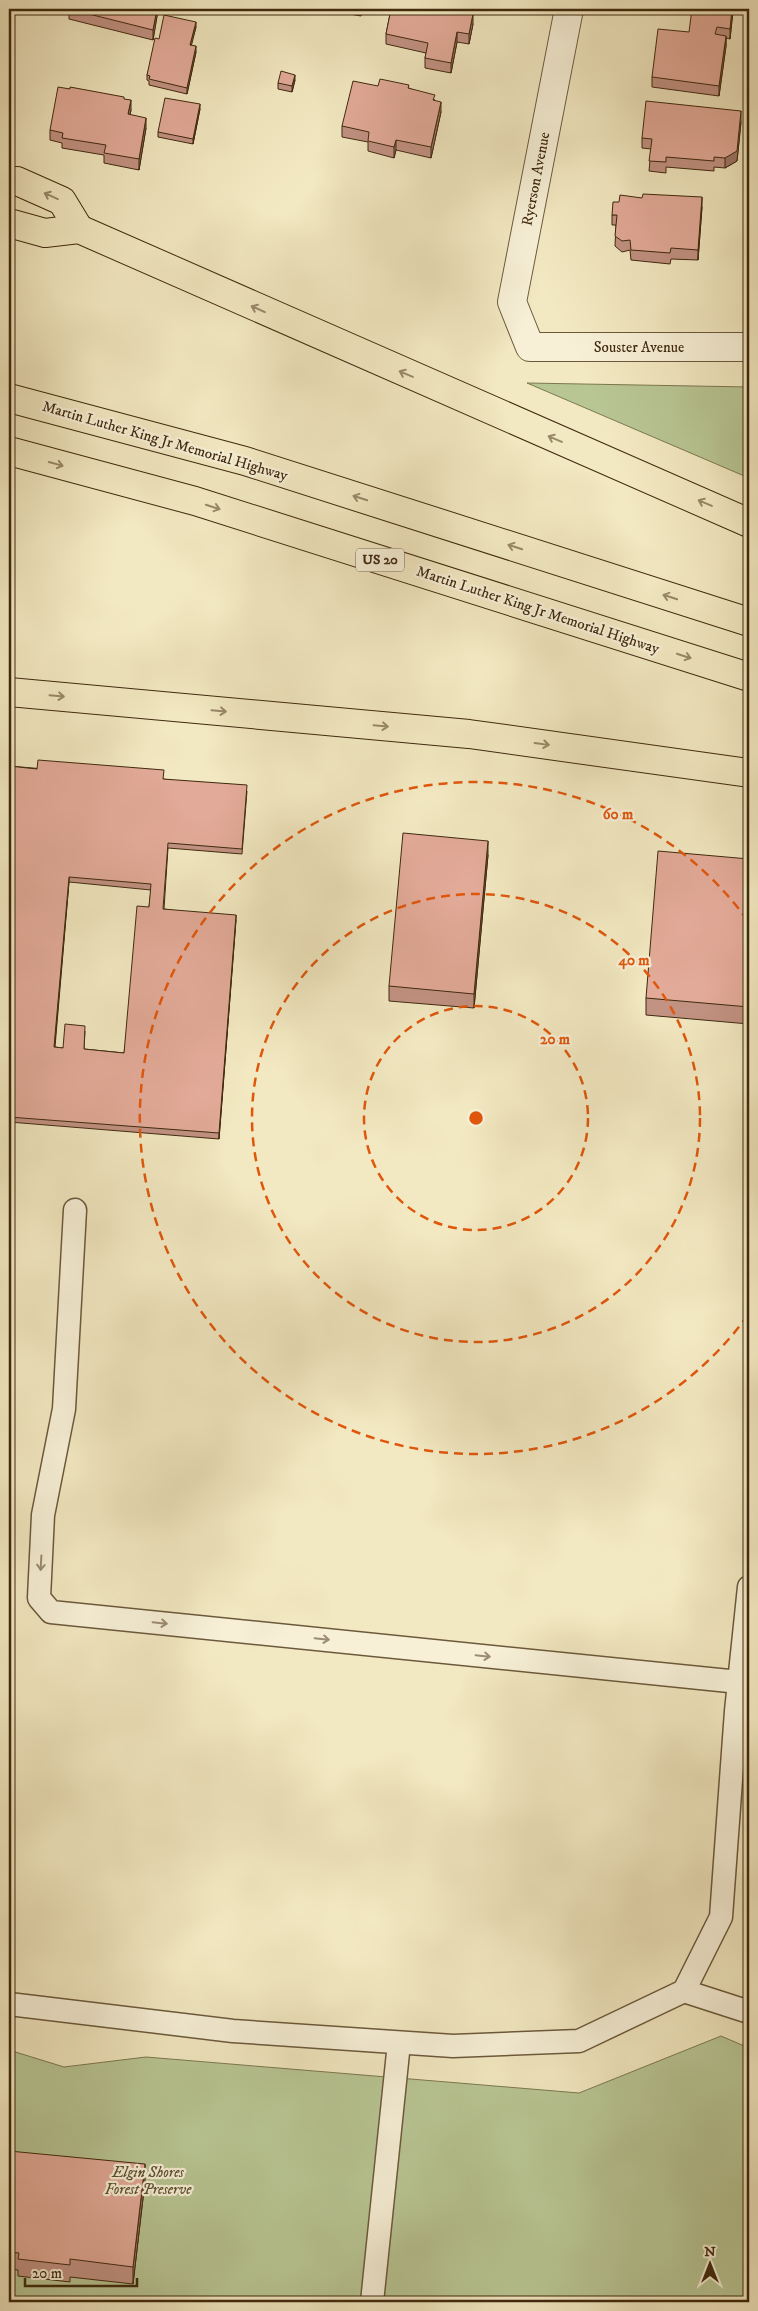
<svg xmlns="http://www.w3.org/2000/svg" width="758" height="2311" font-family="'IM FELL DW Pica',serif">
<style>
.green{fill:#b8c694;stroke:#7c7851}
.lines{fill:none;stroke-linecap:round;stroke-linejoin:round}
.lane-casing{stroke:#6c593b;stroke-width:25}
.street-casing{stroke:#6c593b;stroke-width:30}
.highway-casing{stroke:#3f290e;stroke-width:30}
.lane{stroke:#f7f0d7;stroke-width:22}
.street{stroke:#f7f0d7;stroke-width:28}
.highway{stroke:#f2e8c1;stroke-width:28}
.wall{fill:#c29283;stroke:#3f290e;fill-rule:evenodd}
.shaded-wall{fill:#9e776a;stroke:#3f290e}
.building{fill:#e2aa98;stroke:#3f290e;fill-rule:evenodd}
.oneway{stroke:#988868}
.oneway2{stroke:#9b8c72}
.ring{fill:none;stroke:#e0570c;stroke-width:2.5;stroke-dasharray:9 6}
.labels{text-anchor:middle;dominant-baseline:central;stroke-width:4.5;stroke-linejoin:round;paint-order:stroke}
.shield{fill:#f7f0d7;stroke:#76654a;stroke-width:1}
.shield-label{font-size:14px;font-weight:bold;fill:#3f290e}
.street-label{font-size:15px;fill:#3f290e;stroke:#f7f0d7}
.park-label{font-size:15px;font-style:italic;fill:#5d5030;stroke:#f7f0d7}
.centre{fill:#e0570c;stroke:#f7f0d7;stroke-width:2.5}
.ring-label{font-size:15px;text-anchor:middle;font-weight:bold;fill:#e0570c;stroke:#f7f0d7;stroke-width:4.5;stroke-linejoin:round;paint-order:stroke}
</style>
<rect width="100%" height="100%" fill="#f2e8c1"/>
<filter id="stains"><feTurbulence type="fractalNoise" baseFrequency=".004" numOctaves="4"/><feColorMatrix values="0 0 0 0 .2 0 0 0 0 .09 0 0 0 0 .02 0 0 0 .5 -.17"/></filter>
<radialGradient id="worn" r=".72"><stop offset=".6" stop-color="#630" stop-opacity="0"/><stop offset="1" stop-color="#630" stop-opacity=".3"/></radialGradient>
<g class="green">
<path d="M 527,383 L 749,387 L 749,478 Z"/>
<path d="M 721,2036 L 749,2048 L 749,2302 L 9,2302 L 9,2050 L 64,2067 L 146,2057 L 579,2093 Z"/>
</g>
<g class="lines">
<g class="lane-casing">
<g id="lane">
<path d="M 75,1210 L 64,1409 L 43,1515 L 39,1598 L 51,1612 L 739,1682"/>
<path d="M 684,1991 L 749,2012"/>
<path d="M 9,2004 L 233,2031 L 453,2046 L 579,2041 L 684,1991 L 721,1917 L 736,1711 L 749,1587"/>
<path d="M 372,2302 L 399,2043"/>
</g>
</g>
<g class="street-casing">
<path id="street" d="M 569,9 L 512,302 L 530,347 L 749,347"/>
</g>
<g class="highway-casing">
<g id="highway">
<path d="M 9,182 L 17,181 L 62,201 L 79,229"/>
<path d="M 9,223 L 45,233 L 79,229 L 749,523"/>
<path d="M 9,398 L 245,461 L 749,622"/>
<path d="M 9,451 L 195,501 L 749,677"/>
<path d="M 9,692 L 469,734 L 749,773"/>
</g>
</g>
<use href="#lane" class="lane"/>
<use href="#street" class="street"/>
<use href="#highway" class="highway"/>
</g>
<g class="wall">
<path d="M 69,9 L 158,9 L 153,40 L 69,19 Z"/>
<path d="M 327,9 L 362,9 L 361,16 L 327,10 Z"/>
<path d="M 391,9 L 466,9 L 465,12 L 473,24 L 469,44 L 457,42 L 451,73 L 425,68 L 425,58 L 426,53 L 386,44 L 386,34 Z"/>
<path d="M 733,9 L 730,39 L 726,38 L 726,46 L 719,96 L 652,87 L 652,77 Z"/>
<path d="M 196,27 L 191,45 L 196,52 L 187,94 L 149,85 L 149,81 L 147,80 L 147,75 L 159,39 Z"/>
<path d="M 295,80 L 292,92 L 278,89 L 278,83 Z"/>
<path d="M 378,86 L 409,88 L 435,100 L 441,112 L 431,158 L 396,150 L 394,158 L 368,151 L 368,142 L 342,137 L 342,126 Z"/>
<path d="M 124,99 L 131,110 L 130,115 L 146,128 L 139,170 L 104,163 L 104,155 L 62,148 L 62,143 L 50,140 L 50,130 Z"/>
<path d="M 200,109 L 193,144 L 158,137 L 158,132 Z"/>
<path d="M 741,122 L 737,161 L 725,168 L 714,167 L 714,171 L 666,167 L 666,173 L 649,171 L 651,149 L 642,148 L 642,138 Z"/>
<path d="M 702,207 L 698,260 L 671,259 L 670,264 L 631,260 L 630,250 L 622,252 L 615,246 L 616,225 L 612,225 L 612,215 Z"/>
<path d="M 9,766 L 163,779 L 247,791 L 242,854 L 168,848 L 164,909 L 236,920 L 219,1139 L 9,1122 ZM 69,882 L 151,890 L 149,907 L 124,1053 L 84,1049 L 85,1031 L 63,1048 L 55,1047 Z"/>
<path d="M 488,855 L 474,1008 L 389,1001 L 389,986 Z"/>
<path d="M 749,859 L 749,1024 L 646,1015 L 646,998 Z"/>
<path d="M 9,2151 L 145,2181 L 133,2284 L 70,2277 L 70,2282 L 18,2276 L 18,2270 L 9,2269 Z"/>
</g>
<g class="shaded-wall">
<path d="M 157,9 L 158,9 L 158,11 L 153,40 L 153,30 Z"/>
<path d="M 732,9 L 733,9 L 733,12 L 730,39 L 730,29 Z"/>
<path d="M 473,14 L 473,24 L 469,44 L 469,34 Z"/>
<path d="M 196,22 L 196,27 L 190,51 L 190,45 Z"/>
<path d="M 457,32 L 457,42 L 451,73 L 451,63 Z"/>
<path d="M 726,36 L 726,46 L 719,96 L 719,86 Z"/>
<path d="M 196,46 L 196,52 L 187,94 L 187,88 Z"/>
<path d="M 295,75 L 295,80 L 292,92 L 292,86 Z"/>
<path d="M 131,100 L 131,110 L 128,125 L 128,114 Z"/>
<path d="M 441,102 L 441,112 L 431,158 L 431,147 Z"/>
<path d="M 200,104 L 200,109 L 193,144 L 193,139 Z"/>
<path d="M 741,111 L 741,122 L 737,161 L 725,168 L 725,158 Z"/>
<path d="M 146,118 L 146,128 L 139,170 L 139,159 Z"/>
<path d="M 396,140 L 396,150 L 394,158 L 394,147 Z"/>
<path d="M 702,197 L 702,207 L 698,260 L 698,250 Z"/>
<path d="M 488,841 L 488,855 L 474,1008 L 474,994 Z"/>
<path d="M 69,877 L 69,882 L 54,1053 L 54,1047 Z"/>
<path d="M 236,915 L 236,920 L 219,1139 L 219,1133 Z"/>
<path d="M 145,2164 L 145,2181 L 133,2284 L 133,2267 Z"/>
</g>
<g class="building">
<path d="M 69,9 L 157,9 L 153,30 Z"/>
<path d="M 348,9 L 361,9 L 361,11 Z"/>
<path d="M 391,9 L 464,9 L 463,12 L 473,14 L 469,34 L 457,32 L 451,63 L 425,58 L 428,43 L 386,34 Z"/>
<path d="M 692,9 L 732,9 L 730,29 L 717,27 L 715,34 L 726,36 L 719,86 L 652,77 L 658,29 L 689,32 Z"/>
<path d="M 164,15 L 196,22 L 190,45 L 196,46 L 187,88 L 149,79 L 150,76 L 147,75 L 155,38 L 159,39 Z"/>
<path d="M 281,71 L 295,75 L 292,86 L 278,83 Z"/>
<path d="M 380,79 L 409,85 L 408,88 L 435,95 L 433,100 L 441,102 L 431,147 L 396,140 L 394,147 L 368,141 L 369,132 L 342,126 L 353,81 L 378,86 Z"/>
<path d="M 58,87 L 70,89 L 70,87 L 124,97 L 124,99 L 131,100 L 128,114 L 146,118 L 139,159 L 104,153 L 106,145 L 62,138 L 63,133 L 50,130 Z"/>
<path d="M 165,98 L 200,104 L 193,139 L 158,132 Z"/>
<path d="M 646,101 L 741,111 L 737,151 L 725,158 L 714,157 L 714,161 L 666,157 L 666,162 L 649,161 L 652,139 L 642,138 Z"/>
<path d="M 643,194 L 702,197 L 698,250 L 671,248 L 670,253 L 631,250 L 630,240 L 622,241 L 615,236 L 617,215 L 612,215 L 613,202 L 619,202 L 620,195 L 642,198 Z"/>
<path d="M 38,760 L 164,770 L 163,779 L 247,785 L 242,849 L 168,843 L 163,909 L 236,915 L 219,1133 L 9,1117 L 9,766 L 37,769 ZM 69,877 L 151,884 L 149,907 L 137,906 L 124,1053 L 84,1049 L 85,1026 L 65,1024 L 63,1048 L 54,1047 Z"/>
<path d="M 403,833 L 488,841 L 474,994 L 389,986 Z"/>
<path d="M 658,851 L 749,859 L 749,1007 L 646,998 Z"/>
<path d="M 9,2151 L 145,2164 L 133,2267 L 70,2259 L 70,2265 L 18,2259 L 19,2253 L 9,2252 Z"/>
</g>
<defs><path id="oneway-shaft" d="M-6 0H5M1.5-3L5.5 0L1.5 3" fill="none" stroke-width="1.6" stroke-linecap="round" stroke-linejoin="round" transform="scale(1.25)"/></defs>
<g class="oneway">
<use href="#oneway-shaft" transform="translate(51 196) rotate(-156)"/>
<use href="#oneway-shaft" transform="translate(258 309) rotate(-156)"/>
<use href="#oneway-shaft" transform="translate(406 374) rotate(-157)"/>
<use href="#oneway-shaft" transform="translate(555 439) rotate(-157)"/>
<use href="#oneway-shaft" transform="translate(56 464) rotate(15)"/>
<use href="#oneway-shaft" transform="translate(360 498) rotate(-162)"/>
<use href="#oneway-shaft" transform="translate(705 503) rotate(-157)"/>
<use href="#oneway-shaft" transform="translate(213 507) rotate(18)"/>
<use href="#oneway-shaft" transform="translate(515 547) rotate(-162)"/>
<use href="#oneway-shaft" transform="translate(670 597) rotate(-162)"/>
<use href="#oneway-shaft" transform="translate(684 656) rotate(18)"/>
<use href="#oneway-shaft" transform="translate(57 696) rotate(5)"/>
<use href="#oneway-shaft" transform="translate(219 711) rotate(5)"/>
<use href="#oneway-shaft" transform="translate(381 726) rotate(5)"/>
<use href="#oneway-shaft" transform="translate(542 744) rotate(8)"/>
</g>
<g class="oneway2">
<use href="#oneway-shaft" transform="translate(41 1563) rotate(93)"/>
<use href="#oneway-shaft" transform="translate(160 1623) rotate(6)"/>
<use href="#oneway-shaft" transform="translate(322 1639) rotate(6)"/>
<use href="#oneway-shaft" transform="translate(483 1656) rotate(6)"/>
</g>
<g class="ring">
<circle cx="476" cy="1118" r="112"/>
<circle cx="476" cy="1118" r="224"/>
<path d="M748 1315A336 336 0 1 1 748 921"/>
</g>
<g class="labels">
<rect class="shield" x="356" y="548.5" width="48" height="23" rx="4"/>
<g class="shield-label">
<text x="380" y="560">US 20</text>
</g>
<g class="street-label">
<text transform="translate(536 179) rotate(-79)">Ryerson Avenue</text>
<text x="639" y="347">Souster Avenue</text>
<text transform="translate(165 441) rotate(16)">Martin Luther King Jr Memorial Highway</text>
<text transform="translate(538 610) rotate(18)">Martin Luther King Jr Memorial Highway</text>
</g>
<g class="park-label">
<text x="148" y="2172">Elgin Shores<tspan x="148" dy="17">Forest Preserve</tspan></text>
</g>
</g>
<circle cx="476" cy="1118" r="8" class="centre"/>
<g class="ring-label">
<text x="618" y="819">60 m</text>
<text x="634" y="965">40 m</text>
<text x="555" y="1044">20 m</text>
</g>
<rect width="758" height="2311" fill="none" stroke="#f2e8c1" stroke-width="30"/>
<rect x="10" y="10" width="738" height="2291" fill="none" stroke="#3f290e" stroke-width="2.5"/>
<rect x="15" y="15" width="728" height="2281" fill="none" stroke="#3f290e"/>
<g transform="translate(710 2264)" stroke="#f7f0d7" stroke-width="4" paint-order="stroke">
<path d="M0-4L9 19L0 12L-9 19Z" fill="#3f290e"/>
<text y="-8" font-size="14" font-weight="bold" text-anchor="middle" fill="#3f290e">N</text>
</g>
<path d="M25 2278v8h112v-8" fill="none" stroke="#3f290e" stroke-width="2.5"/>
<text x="32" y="2278" font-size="15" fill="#3f290e" stroke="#f7f0d7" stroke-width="4" paint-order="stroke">20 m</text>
<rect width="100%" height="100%" filter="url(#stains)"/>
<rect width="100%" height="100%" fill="url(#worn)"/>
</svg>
